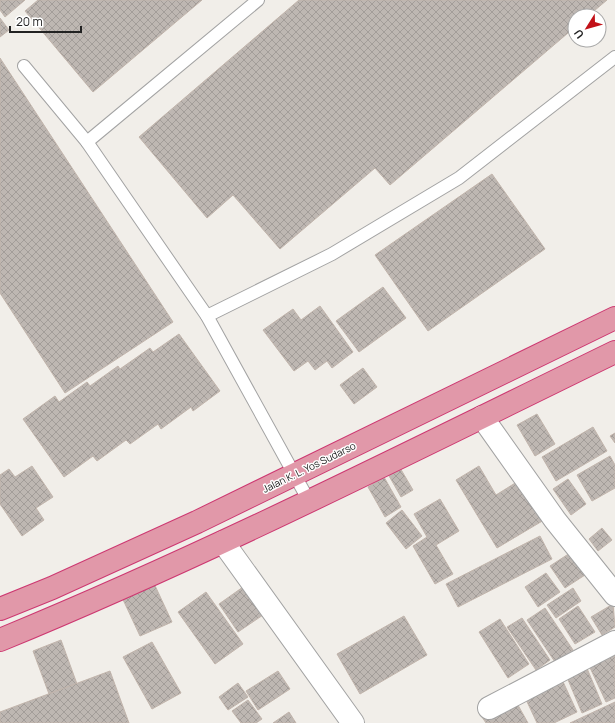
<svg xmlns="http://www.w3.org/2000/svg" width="615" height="723" font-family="Manrope,sans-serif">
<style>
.building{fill:url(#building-cross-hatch);stroke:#c2b5ac}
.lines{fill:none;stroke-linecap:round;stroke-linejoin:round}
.lane-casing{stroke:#a3a3a3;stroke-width:14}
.street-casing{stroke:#a3a3a3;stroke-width:24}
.highway-casing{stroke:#cd3871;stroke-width:24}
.lane{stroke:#fff;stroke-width:12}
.street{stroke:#fff;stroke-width:22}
.highway{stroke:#e198a9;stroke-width:22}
.labels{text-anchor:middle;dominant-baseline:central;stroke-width:3;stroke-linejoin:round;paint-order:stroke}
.street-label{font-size:10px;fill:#222;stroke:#fff}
</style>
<defs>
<pattern id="building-cross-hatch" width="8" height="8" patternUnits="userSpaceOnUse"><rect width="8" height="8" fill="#beb7b2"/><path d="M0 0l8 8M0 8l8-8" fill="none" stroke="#a39d99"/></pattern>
</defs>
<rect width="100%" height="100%" fill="#f1eee9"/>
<g class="building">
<path d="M 0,0 L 25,0 L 5,17 L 0,10 Z"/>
<path d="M 38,0 L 202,0 L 93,92 L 25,11 Z"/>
<path d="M 299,0 L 607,0 L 588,16 L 575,16 L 575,27 L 390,185 L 375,168 L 280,249 L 233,195 L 207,218 L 139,137 Z"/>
<path d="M 0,18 L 9,30 L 0,37 Z"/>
<path d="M 0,58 L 173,322 L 65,393 L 0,293 Z"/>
<path d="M 492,174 L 545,249 L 428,331 L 375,255 Z"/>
<path d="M 383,287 L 406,318 L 359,352 L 336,321 Z"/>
<path d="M 320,306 L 353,352 L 332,368 L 327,361 L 315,370 L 308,361 L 294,371 L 263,330 L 293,309 L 301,320 Z"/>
<path d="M 179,334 L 220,391 L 193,411 L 191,407 L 161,429 L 158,424 L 130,444 L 126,440 L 97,461 L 93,456 L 64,477 L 23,419 L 55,396 L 59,402 L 87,382 L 90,386 L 118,366 L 120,369 L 150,348 L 153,352 Z"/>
<path d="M 363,368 L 377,387 L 354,404 L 340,385 Z"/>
<path d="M 537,414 L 555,444 L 535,456 L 517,425 Z"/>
<path d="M 593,427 L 607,451 L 556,481 L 542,457 Z"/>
<path d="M 615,433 L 615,443 L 610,436 Z"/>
<path d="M 610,456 L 615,465 L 615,488 L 592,501 L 577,475 Z"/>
<path d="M 396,461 L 413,490 L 401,497 L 384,467 Z"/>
<path d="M 32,466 L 53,497 L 36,508 L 44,520 L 22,536 L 0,504 L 0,475 L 9,469 L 15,477 Z"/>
<path d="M 479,466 L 496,495 L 520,480 L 544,520 L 497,548 L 456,480 Z"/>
<path d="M 384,477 L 401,507 L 385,517 L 368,487 Z"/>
<path d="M 568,479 L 586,504 L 571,515 L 553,489 Z"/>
<path d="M 440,499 L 459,531 L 436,545 L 453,574 L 435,584 L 413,546 L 427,537 L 414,514 Z"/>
<path d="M 402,510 L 422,536 L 406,549 L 386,523 Z"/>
<path d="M 602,528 L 612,540 L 598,551 L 589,539 Z"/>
<path d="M 540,536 L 552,559 L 458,607 L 446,584 Z"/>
<path d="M 570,553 L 585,575 L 565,588 L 550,566 Z"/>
<path d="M 546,573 L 560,592 L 538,607 L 525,587 Z"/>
<path d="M 151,577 L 172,622 L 140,636 L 119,591 Z"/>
<path d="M 243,587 L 263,615 L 238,632 L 219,604 Z"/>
<path d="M 573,588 L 581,601 L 556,618 L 547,605 Z"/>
<path d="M 206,592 L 243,644 L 215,664 L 178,612 Z"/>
<path d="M 613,604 L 615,627 L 602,635 L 591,617 Z"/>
<path d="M 578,606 L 595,632 L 575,644 L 559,619 Z"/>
<path d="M 545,608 L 573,650 L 555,662 L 527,620 Z"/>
<path d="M 404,616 L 427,655 L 360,694 L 337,654 Z"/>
<path d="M 522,618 L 550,660 L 536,670 L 507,627 Z"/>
<path d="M 500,619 L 529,664 L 508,678 L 479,632 Z"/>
<path d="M 61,640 L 77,684 L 49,694 L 33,651 Z"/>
<path d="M 152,642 L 181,693 L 152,709 L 123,657 Z"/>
<path d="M 615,646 L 615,698 L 606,702 L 586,659 Z"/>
<path d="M 586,666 L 602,704 L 582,713 L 566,675 Z"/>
<path d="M 110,671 L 129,723 L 0,723 L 0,712 Z"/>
<path d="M 278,671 L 290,689 L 258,710 L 246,691 Z"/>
<path d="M 559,673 L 577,712 L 554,723 L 537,723 L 522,691 Z"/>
<path d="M 238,683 L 248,697 L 228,710 L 219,697 Z"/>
<path d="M 514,698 L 528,723 L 486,723 L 482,717 Z"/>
<path d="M 248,700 L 262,719 L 256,723 L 241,723 L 232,711 Z"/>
<path d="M 615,702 L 615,723 L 570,723 Z"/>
<path d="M 289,712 L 296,723 L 273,723 Z"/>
</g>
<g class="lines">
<g class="lane-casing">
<g id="lane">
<path d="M 24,66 L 87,142 L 207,316 L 309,501"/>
<path d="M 87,142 L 258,0"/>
<path d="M 207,316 L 332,254 L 459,178 L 615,57"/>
</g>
</g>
<g class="street-casing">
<g id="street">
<path d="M 482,417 L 555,520 L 615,595"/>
<path d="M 223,542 L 353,723"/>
<path d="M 489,708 L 615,642"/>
</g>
</g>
<g class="highway-casing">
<g id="highway">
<path d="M 0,609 L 52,588 L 197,522 L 615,318"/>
<path d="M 0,640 C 209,554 412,451 615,352"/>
</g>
</g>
<use href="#lane" class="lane"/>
<use href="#street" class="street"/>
<use href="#highway" class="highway"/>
</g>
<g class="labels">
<g class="street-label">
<text transform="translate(309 467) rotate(-26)">Jalan K. L. Yos Sudarso</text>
</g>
</g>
<g transform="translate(587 28) rotate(233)"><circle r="19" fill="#ffffff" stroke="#a7a7a7"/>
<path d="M0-3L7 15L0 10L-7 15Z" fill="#c21118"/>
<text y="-6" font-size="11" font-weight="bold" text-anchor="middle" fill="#222222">U</text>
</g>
<path d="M10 26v6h71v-6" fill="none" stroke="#222222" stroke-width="2"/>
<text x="16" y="26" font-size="12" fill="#222222" stroke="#ffffff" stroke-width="3" paint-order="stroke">20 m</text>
</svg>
